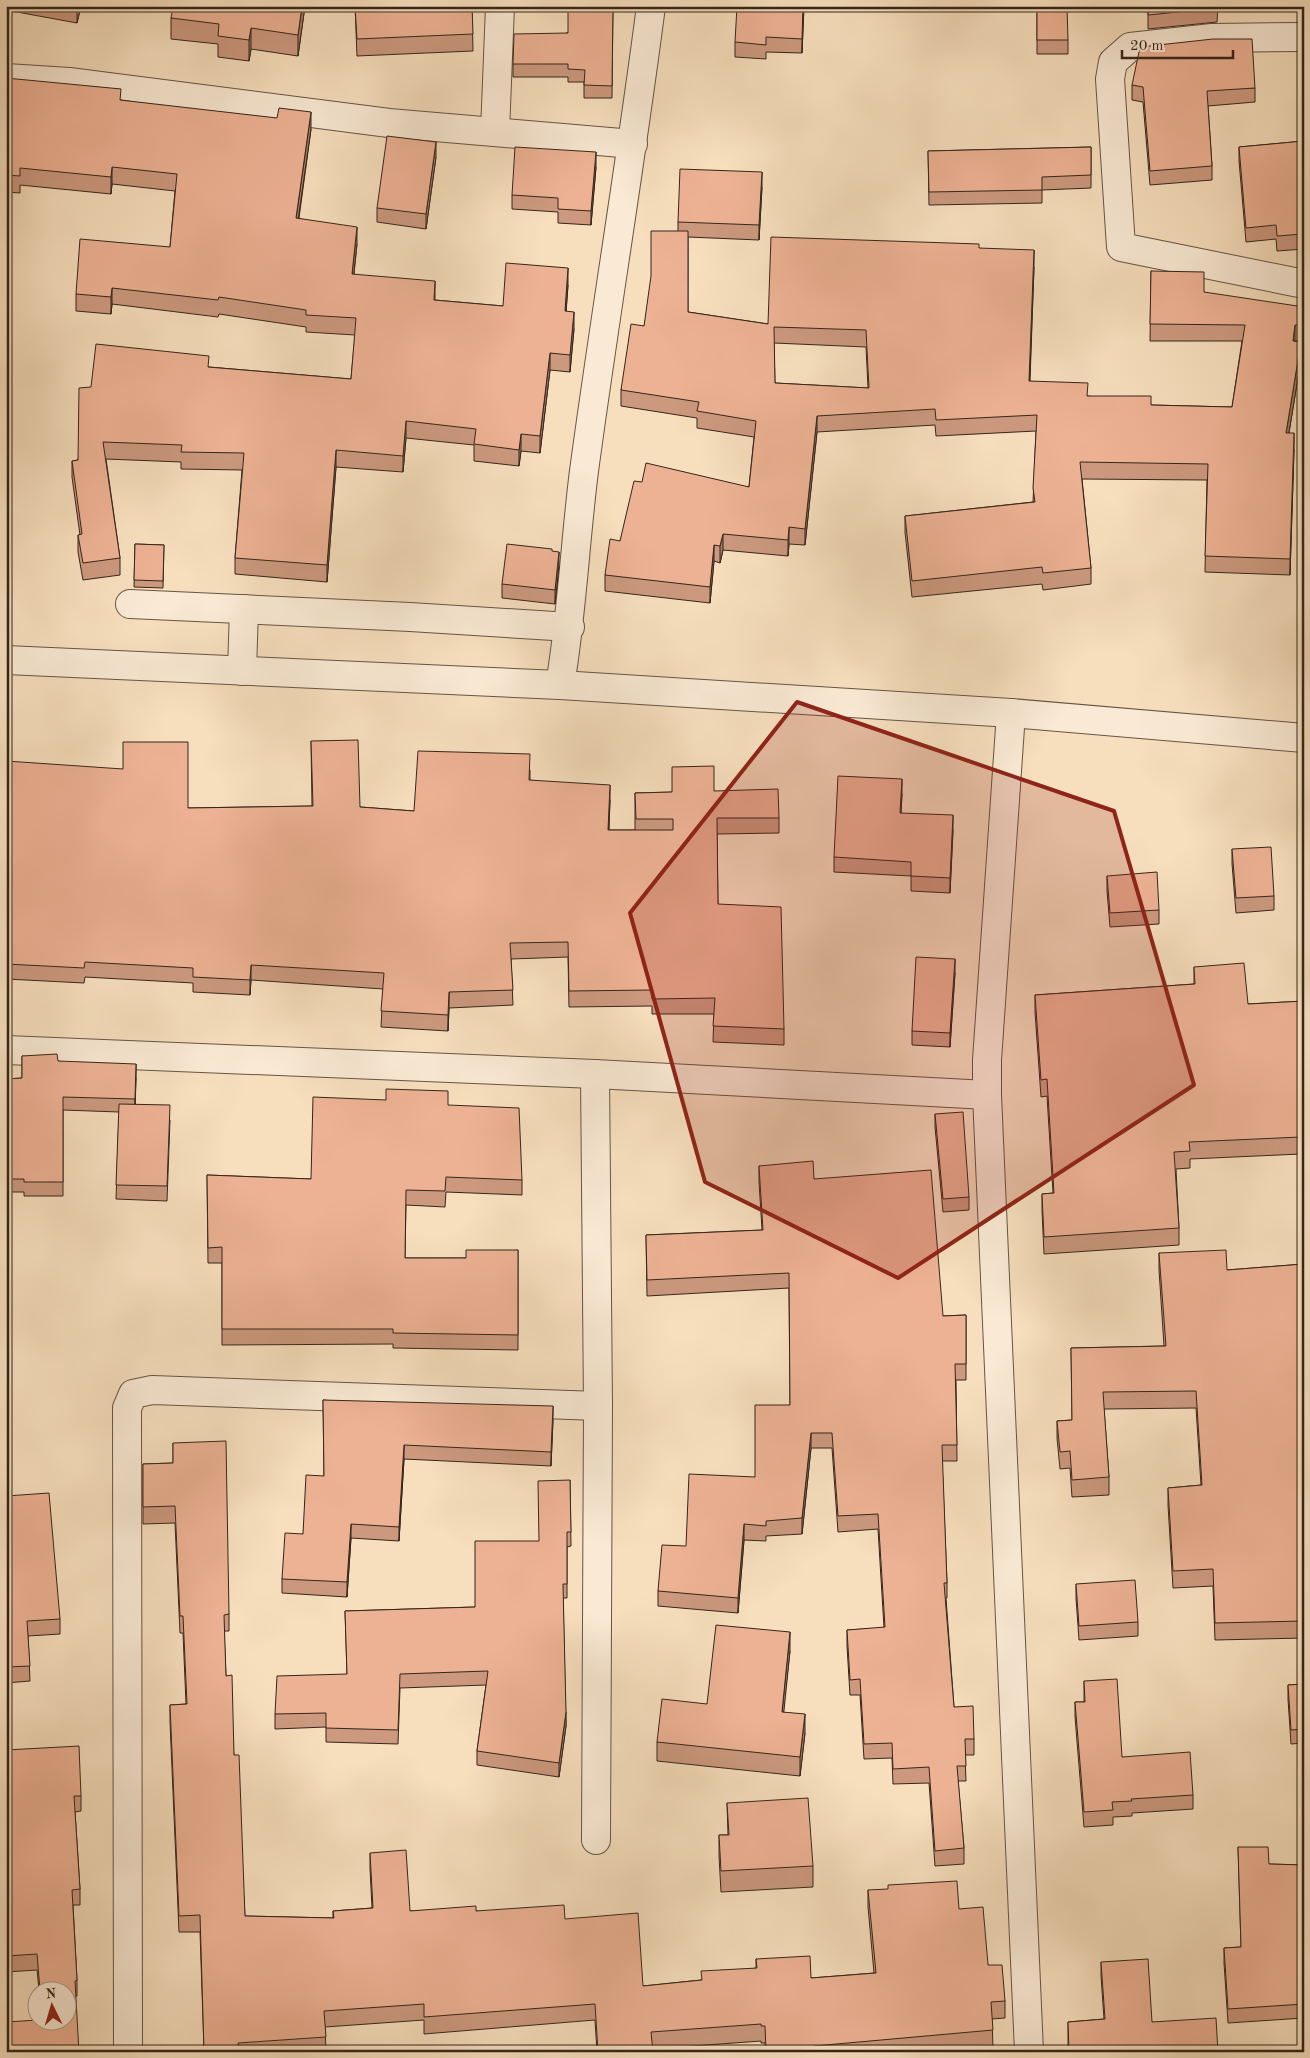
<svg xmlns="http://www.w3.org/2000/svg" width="1310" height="2058" font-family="'Old Standard TT',serif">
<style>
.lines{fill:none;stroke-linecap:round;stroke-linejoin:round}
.street-casing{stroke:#665443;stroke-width:30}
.street{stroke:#faead5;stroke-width:28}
.wall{fill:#cc997f;stroke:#35251a;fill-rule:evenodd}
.shaded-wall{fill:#a67d68;stroke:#35251a}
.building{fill:#edb294;stroke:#35251a;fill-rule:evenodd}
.marked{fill:#8f2418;fill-opacity:0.2;stroke:#8f2418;stroke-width:4;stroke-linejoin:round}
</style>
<rect width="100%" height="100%" fill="#f7dfbe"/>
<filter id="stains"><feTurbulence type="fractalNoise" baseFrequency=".004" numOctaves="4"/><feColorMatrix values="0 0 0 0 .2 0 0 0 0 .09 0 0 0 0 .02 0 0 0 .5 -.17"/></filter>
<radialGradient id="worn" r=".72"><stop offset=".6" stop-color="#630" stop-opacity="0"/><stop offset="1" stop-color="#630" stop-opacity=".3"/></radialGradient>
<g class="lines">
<g class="street-casing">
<g id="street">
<path d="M 1304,37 L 1212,38 L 1130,47 L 1113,62 L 1110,79 L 1121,247 L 1304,284"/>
<path d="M 6,78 L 69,82 L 389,123 L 633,144"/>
<path d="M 495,132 L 500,6"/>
<path d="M 130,604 L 410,617 L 570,627"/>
<path d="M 6,660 L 560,685 L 1011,713 L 1304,738"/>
<path d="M 242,671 L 244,609"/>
<path d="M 560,685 C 572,614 575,542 584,471 C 605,316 631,161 651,6"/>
<path d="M 1011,713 L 987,1060 L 987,1095 L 1029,2052"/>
<path d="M 6,1050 L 595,1074 L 987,1095"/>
<path d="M 596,1840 L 598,1406"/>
<path d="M 128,2052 L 127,1408 L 133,1394 L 152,1390 L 598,1406 L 595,1074"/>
</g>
</g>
<use href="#street" class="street"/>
</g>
<g class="wall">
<path d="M 6,6 L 81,6 L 77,23 L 6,10 Z"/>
<path d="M 305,6 L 298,56 L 251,49 L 249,61 L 218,57 L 218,44 L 171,39 L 171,18 Z"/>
<path d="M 355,6 L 472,6 L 473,51 L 357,56 Z"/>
<path d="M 613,6 L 612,98 L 584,98 L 584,82 L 568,82 L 568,77 L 513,77 L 513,64 Z"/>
<path d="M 804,6 L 802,53 L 766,52 L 766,59 L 735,57 L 735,42 Z"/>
<path d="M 1037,6 L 1068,40 L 1068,54 L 1037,54 Z"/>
<path d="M 1096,6 L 1218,6 L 1217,22 L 1148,29 L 1148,12 Z"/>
<rect x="1284" y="6" width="20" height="3"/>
<path d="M 6,78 L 121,100 L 311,129 L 299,218 L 357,244 L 354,274 L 435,300 L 503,306 L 568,285 L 566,311 L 574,329 L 570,372 L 550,370 L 540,453 L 521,451 L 519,466 L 474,461 L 474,445 L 406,438 L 403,472 L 336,467 L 327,582 L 235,574 L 235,558 L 242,470 L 181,469 L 181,462 L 106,459 L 120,558 L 120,575 L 83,580 L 78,552 L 78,535 L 80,535 L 72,477 L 72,461 L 78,460 L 91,387 L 209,367 L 351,379 L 355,335 L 306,332 L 306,327 L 219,314 L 218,317 L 112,304 L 111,314 L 76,311 L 76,294 L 170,247 L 175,191 L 112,184 L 111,194 L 20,185 L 20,193 L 6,192 Z"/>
<path d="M 1132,85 L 1255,88 L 1255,102 L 1208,106 L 1212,166 L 1212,180 L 1150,185 L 1143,102 L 1132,100 Z"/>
<path d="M 1304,141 L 1304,249 L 1277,251 L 1276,239 L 1246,242 L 1239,161 L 1239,147 Z"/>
<path d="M 1091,147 L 1091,188 L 1042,190 L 1042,203 L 929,205 L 928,151 Z"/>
<path d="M 436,157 L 426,229 L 377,222 L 377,208 Z"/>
<path d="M 596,167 L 591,225 L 558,223 L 558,212 L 512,209 L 512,195 Z"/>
<path d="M 762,187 L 759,240 L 688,237 L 688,312 L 768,324 L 979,248 L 1034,267 L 1030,381 L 1088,396 L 1151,405 L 1232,407 L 1242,341 L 1150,341 L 1151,271 L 1204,292 L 1304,324 L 1302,341 L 1295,341 L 1301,359 L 1289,433 L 1294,450 L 1290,575 L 1205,572 L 1207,480 L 1082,479 L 1091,568 L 1091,584 L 1043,590 L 1042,584 L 912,597 L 905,532 L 905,516 L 1033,502 L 1036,431 L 936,436 L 935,425 L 817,432 L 805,545 L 789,544 L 788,556 L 723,550 L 720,563 L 714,561 L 710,603 L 605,591 L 605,575 L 620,541 L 642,482 L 749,487 L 754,437 L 697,428 L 697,418 L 621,406 L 621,390 L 678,231 L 678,222 ZM 774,343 L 866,347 L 868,388 L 775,383 Z"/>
<path d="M 135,544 L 164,545 L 163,588 L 134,587 Z"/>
<path d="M 552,551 L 559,566 L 555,604 L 502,598 L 502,584 Z"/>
<path d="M 311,741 L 360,807 L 414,811 L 530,770 L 530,780 L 610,800 L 609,830 L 635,830 L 635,793 L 714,791 L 779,818 L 779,833 L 717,834 L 718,904 L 784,1029 L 784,1045 L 713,1042 L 714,1014 L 652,1014 L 652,1006 L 569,1007 L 568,957 L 511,959 L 513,1005 L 449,1008 L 448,1031 L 381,1027 L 383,989 L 251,980 L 250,995 L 193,992 L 193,983 L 85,977 L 84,983 L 6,979 L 6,761 L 188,808 L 312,806 Z"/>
<path d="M 902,794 L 901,813 L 953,830 L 950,893 L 911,891 L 911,876 L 834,872 L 834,857 Z"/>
<path d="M 1232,849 L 1274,896 L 1274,910 L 1236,913 L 1232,864 Z"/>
<path d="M 1107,876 L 1159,910 L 1159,924 L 1110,927 L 1107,891 Z"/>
<path d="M 1194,967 L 1248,1004 L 1304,1001 L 1304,1186 L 1301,1154 L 1190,1159 L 1190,1168 L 1176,1169 L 1179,1228 L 1179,1245 L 1044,1254 L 1042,1211 L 1042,1194 L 1053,1193 L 1047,1096 L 1041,1097 L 1035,1012 L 1035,995 L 1194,984 Z"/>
<path d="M 955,973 L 950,1047 L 912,1045 L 912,1031 Z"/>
<path d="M 22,1056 L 58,1061 L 136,1078 L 135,1104 L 170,1120 L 167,1201 L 116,1199 L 119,1112 L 63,1110 L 63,1196 L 24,1196 L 24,1192 L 6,1192 L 6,1079 L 22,1078 Z"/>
<path d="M 448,1105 L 522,1180 L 522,1195 L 446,1192 L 445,1207 L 406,1205 L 405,1258 L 466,1258 L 518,1250 L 518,1350 L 393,1348 L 393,1344 L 222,1345 L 222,1263 L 208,1263 L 207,1175 L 311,1179 Z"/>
<path d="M 935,1114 L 969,1197 L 969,1210 L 943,1212 L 935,1127 Z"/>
<path d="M 759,1166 L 814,1179 L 943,1316 L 966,1315 L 966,1380 L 956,1380 L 957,1461 L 942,1461 L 947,1583 L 947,1598 L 946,1598 L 954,1707 L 974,1739 L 974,1755 L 965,1755 L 966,1781 L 958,1781 L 964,1848 L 964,1864 L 935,1866 L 929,1783 L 893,1784 L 892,1758 L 864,1759 L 860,1695 L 850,1695 L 847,1646 L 847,1630 L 884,1628 L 878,1529 L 838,1532 L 832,1448 L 811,1448 L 802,1534 L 766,1536 L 766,1541 L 744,1540 L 738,1613 L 658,1606 L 658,1591 L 686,1546 L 755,1477 L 790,1405 L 789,1288 L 647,1296 L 646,1235 L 762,1230 L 759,1182 Z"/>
<path d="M 1159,1253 L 1227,1270 L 1304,1264 L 1304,1638 L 1215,1640 L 1213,1586 L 1173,1588 L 1168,1505 L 1168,1488 L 1201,1485 L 1196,1408 L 1104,1409 L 1109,1477 L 1109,1495 L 1072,1497 L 1070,1468 L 1060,1469 L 1057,1438 L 1057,1421 L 1072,1420 L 1071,1348 L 1164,1346 L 1159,1270 Z"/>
<path d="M 323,1400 L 553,1420 L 551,1466 L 404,1459 L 399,1541 L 351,1538 L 347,1597 L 282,1593 L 282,1579 L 303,1534 L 324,1476 Z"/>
<path d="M 173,1443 L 229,1614 L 229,1631 L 224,1631 L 226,1676 L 234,1755 L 245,1916 L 333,1918 L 333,1911 L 372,1908 L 370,1869 L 370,1853 L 410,1911 L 476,1911 L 565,1919 L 643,1986 L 701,1980 L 756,1968 L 756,1959 L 811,1978 L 874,1973 L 868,1907 L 868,1890 L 959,1909 L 988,1965 L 1005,2001 L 1005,2018 L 992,2019 L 993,2047 L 934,2052 L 765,2052 L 765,2043 L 761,2043 L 761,2041 L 652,2049 L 653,2052 L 597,2052 L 595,2020 L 424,2034 L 424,2020 L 325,2027 L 326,2052 L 176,2052 L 204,2050 L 200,1932 L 179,1932 L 170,1722 L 170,1705 L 186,1704 L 183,1633 L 180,1633 L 175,1523 L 143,1524 L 143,1464 L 173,1463 Z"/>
<path d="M 570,1480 L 571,1546 L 567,1547 L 567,1598 L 563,1598 L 566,1726 L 559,1777 L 477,1765 L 477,1751 L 486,1685 L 400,1688 L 398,1744 L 326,1742 L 326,1727 L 275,1729 L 275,1714 L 347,1674 L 345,1611 L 475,1607 L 539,1541 Z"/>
<path d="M 6,1496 L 60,1619 L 60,1634 L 28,1636 L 30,1681 L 6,1683 Z"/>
<path d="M 1076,1584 L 1138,1622 L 1138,1636 L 1079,1640 L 1076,1598 Z"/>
<path d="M 790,1651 L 783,1712 L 805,1733 L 800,1776 L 657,1761 L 657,1742 L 707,1704 Z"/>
<path d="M 1084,1681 L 1122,1757 L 1193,1795 L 1193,1809 L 1132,1813 L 1132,1816 L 1113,1817 L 1113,1825 L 1084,1827 L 1075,1717 L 1075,1702 L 1084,1702 Z"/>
<path d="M 1304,1684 L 1304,1743 L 1291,1744 L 1288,1699 L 1288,1685 Z"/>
<path d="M 6,1750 L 81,1796 L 81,1811 L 75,1812 L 80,1889 L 80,1905 L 73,1905 L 77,1980 L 77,1996 L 76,1996 L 68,2020 L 68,1990 L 39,1990 L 37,1970 L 6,1972 Z"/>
<path d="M 727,1803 L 813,1866 L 813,1887 L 721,1892 L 719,1856 L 719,1835 L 728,1835 Z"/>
<path d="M 1238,1847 L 1269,1864 L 1304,1865 L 1304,2018 L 1228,2023 L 1224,1963 L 1224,1948 L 1241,1947 Z"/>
<path d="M 1101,1962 L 1152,2022 L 1218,2052 L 1068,2052 L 1068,2022 L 1104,2019 L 1101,1976 Z"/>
</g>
<g class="shaded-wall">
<path d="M 77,6 L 81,6 L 77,23 Z"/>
<path d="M 302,6 L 305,6 L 298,56 L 298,35 Z"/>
<path d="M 803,6 L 804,6 L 802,53 L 802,39 Z"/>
<path d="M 251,28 L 251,49 L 249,61 L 249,40 Z"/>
<path d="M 311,112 L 311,129 L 296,235 L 296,218 Z"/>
<path d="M 436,142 L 436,157 L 426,229 L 426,214 Z"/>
<path d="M 596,152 L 596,167 L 591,225 L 591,211 Z"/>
<path d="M 112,167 L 112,184 L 111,194 L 111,177 Z"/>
<path d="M 762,172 L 762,187 L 759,240 L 759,225 Z"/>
<path d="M 357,227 L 357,244 L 352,290 L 352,274 Z"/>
<path d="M 1034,250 L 1034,267 L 1029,397 L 1029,381 Z"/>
<path d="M 568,268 L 568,285 L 565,328 L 565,311 Z"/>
<path d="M 435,281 L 435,297 L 434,317 L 434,300 Z"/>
<path d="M 112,288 L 112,304 L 111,314 L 111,297 Z"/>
<path d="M 1304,307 L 1304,324 L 1302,341 L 1302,325 Z"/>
<path d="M 574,312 L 574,329 L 570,372 L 570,355 Z"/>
<path d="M 1295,325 L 1295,341 L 1293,341 Z"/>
<path d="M 1301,342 L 1301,359 L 1286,450 L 1286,433 Z"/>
<path d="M 550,353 L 550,370 L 540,453 L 540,436 Z"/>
<path d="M 817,416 L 817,432 L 805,545 L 805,529 Z"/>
<path d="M 406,421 L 406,438 L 403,472 L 403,456 Z"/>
<path d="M 1294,433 L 1294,450 L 1290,575 L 1290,559 Z"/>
<path d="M 521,434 L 521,451 L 519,466 L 519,450 Z"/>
<path d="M 336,450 L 336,467 L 327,582 L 327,565 Z"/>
<path d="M 789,527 L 789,544 L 788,556 L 788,540 Z"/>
<path d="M 723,534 L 723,550 L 720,563 L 720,546 Z"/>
<path d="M 714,545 L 714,561 L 710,603 L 710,587 Z"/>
<path d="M 559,552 L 559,566 L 555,604 L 555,590 Z"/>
<path d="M 902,779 L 902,794 L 900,827 L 900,813 Z"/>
<path d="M 610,785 L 610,800 L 608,846 L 608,830 Z"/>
<path d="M 953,815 L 953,830 L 950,893 L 950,878 Z"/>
<path d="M 955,959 L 955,973 L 950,1047 L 950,1033 Z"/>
<path d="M 251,965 L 251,980 L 250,995 L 250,980 Z"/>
<path d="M 449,992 L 449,1008 L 448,1031 L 448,1015 Z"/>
<path d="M 136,1064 L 136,1078 L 135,1113 L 135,1099 Z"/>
<path d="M 553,1406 L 553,1420 L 551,1466 L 551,1452 Z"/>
<path d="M 811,1433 L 811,1448 L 802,1534 L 802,1518 Z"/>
<path d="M 404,1445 L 404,1459 L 399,1541 L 399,1527 Z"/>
<path d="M 351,1524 L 351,1538 L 347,1597 L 347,1582 Z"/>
<path d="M 744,1524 L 744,1540 L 738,1613 L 738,1598 Z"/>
<path d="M 790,1632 L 790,1651 L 782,1730 L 782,1712 Z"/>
<path d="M 566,1712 L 566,1726 L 559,1777 L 559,1763 Z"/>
<path d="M 805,1714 L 805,1733 L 800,1776 L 800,1757 Z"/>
</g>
<g class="building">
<path d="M 173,6 L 302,6 L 298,35 L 251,28 L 249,40 L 218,36 L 219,24 L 171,18 Z"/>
<path d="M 355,6 L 472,6 L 473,34 L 357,39 Z"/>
<path d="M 568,6 L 613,6 L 612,86 L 584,85 L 585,70 L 568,69 L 568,64 L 513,64 L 514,34 L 568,33 Z"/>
<path d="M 737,6 L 803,6 L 802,39 L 766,37 L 766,45 L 735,42 Z"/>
<path d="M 1037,6 L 1067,6 L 1068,40 L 1037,40 Z"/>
<path d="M 1149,6 L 1217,6 L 1217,8 L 1148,15 Z"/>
<path d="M 1213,39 L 1252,39 L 1255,88 L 1207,91 L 1212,166 L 1150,171 L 1143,87 L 1132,85 L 1140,47 Z"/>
<path d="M 6,78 L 121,89 L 120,100 L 277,118 L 279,108 L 311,112 L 296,218 L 357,227 L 352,274 L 435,281 L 434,300 L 503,306 L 506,263 L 568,268 L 565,311 L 574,312 L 570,355 L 550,353 L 540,436 L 521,434 L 519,450 L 474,444 L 476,429 L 406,421 L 403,456 L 336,450 L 327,565 L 235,558 L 244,453 L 181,452 L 182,445 L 103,442 L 120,558 L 83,563 L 78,535 L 82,534 L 72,461 L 78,460 L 79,388 L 91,387 L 96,344 L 209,356 L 208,367 L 351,379 L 356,318 L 306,315 L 306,310 L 219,297 L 218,300 L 112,288 L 111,297 L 76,294 L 80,239 L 170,247 L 177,174 L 112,167 L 111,177 L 20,168 L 20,176 L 6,175 Z"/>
<path d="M 387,136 L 436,142 L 426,214 L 377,208 Z"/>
<path d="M 1304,141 L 1304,234 L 1277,236 L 1276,225 L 1246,228 L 1239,147 Z"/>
<path d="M 515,147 L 596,152 L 591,211 L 558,209 L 558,198 L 512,195 Z"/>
<path d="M 1091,147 L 1091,175 L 1042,177 L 1042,190 L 929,192 L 928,151 Z"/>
<path d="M 680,169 L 762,172 L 759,225 L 678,222 Z"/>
<path d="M 651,231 L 688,231 L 688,312 L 768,324 L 771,237 L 979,244 L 979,248 L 1034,250 L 1029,381 L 1088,383 L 1087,396 L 1151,396 L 1151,405 L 1232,407 L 1245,325 L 1150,324 L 1151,271 L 1204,272 L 1204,292 L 1304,307 L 1302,325 L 1295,325 L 1293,341 L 1301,342 L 1286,433 L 1294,433 L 1290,559 L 1205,556 L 1208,464 L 1080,462 L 1091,568 L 1043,573 L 1042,567 L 912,581 L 905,516 L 1035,502 L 1033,488 L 1037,415 L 936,420 L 935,409 L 817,416 L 805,529 L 789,527 L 788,540 L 723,534 L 720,546 L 714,545 L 710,587 L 605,575 L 610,539 L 620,541 L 634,481 L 642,482 L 646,463 L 749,487 L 756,421 L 697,411 L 699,402 L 621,390 L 631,324 L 644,326 L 651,276 ZM 774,327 L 866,330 L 869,388 L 775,383 Z"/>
<path d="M 135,544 L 164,545 L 163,581 L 134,580 Z"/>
<path d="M 507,544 L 552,549 L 552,551 L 559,552 L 555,590 L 502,584 Z"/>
<path d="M 358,740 L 360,807 L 414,811 L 418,751 L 530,754 L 529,780 L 610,785 L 608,830 L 673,830 L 673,819 L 636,819 L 635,793 L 672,792 L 672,767 L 714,766 L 714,791 L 778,789 L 779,818 L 717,818 L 718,904 L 781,907 L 784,1029 L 713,1026 L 715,998 L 652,999 L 652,990 L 569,991 L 568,942 L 510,943 L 513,990 L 449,992 L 448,1015 L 381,1011 L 384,973 L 251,965 L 250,980 L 193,977 L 193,968 L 85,962 L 84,968 L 6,964 L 6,761 L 123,769 L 123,742 L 188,742 L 188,808 L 313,806 L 311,741 Z"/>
<path d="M 838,776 L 902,779 L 900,813 L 953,815 L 950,878 L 911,876 L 911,862 L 834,857 Z"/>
<path d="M 1271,847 L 1274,896 L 1236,898 L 1232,849 Z"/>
<path d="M 1157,872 L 1159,910 L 1110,913 L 1107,876 Z"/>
<path d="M 916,957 L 955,959 L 950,1033 L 912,1031 Z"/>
<path d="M 1244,963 L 1248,1004 L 1304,1001 L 1304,1169 L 1301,1137 L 1189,1142 L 1190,1151 L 1174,1152 L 1179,1228 L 1044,1237 L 1042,1194 L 1054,1193 L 1047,1079 L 1041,1080 L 1035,995 L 1195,984 L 1194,967 Z"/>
<path d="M 57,1054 L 58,1061 L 136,1064 L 135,1099 L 63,1097 L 63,1182 L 24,1182 L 24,1179 L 6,1179 L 6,1079 L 22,1078 L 22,1056 Z"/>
<path d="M 386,1089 L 448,1091 L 448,1105 L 519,1108 L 522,1180 L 446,1177 L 445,1191 L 406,1190 L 405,1258 L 466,1258 L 466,1250 L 518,1250 L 518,1335 L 393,1333 L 393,1329 L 222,1329 L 222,1247 L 208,1248 L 207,1175 L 311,1179 L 313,1097 L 386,1100 Z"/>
<path d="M 119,1104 L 170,1105 L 167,1186 L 116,1185 Z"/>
<path d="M 963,1112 L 969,1197 L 943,1199 L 935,1114 Z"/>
<path d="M 813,1161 L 814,1179 L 931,1170 L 943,1316 L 966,1315 L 966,1364 L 955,1364 L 957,1445 L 942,1445 L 947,1583 L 944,1583 L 954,1707 L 973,1706 L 974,1739 L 965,1739 L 966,1766 L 957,1766 L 964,1848 L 935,1851 L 929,1767 L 893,1769 L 892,1743 L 864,1744 L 860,1679 L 850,1680 L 847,1630 L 885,1627 L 878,1514 L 838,1516 L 832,1433 L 811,1433 L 802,1518 L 766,1521 L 766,1526 L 744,1524 L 738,1598 L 658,1591 L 662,1545 L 686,1546 L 689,1474 L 755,1477 L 755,1405 L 790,1405 L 789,1273 L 647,1280 L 646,1235 L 763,1230 L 759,1166 Z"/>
<path d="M 1226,1250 L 1227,1270 L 1304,1264 L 1304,1621 L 1215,1623 L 1213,1569 L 1173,1571 L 1168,1488 L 1202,1485 L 1196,1391 L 1103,1392 L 1109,1477 L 1072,1480 L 1070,1451 L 1060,1452 L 1057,1421 L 1072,1420 L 1071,1348 L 1166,1346 L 1159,1253 Z"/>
<path d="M 323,1400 L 553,1406 L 551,1452 L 404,1445 L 399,1527 L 351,1524 L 347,1582 L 282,1579 L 285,1533 L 303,1534 L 306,1475 L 324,1476 Z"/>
<path d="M 226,1441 L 229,1614 L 224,1615 L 226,1676 L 232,1675 L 234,1755 L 239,1755 L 245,1916 L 334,1918 L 333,1911 L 373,1908 L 370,1853 L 406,1850 L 410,1911 L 476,1906 L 476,1911 L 564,1905 L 565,1919 L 638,1913 L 643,1986 L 702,1980 L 701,1971 L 757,1968 L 756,1959 L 810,1956 L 811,1978 L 876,1973 L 868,1890 L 888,1889 L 888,1885 L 957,1881 L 959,1909 L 983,1907 L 988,1965 L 1002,1965 L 1005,2001 L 991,2002 L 993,2030 L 814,2046 L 815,2052 L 766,2052 L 765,2026 L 761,2026 L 761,2024 L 651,2032 L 653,2052 L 598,2052 L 595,2004 L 424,2017 L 424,2004 L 324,2011 L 326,2037 L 238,2043 L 239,2052 L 176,2052 L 204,2050 L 200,1915 L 179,1916 L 170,1705 L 187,1704 L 183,1616 L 180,1616 L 175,1506 L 143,1507 L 143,1464 L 173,1463 L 173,1443 Z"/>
<path d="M 570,1480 L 571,1532 L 567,1532 L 567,1584 L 563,1584 L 566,1712 L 559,1763 L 477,1751 L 488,1671 L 400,1674 L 398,1730 L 326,1728 L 326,1713 L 275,1714 L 277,1676 L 347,1674 L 345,1611 L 475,1607 L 475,1541 L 539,1541 L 538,1481 Z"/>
<path d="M 49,1493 L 60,1619 L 27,1621 L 30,1666 L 6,1667 L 6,1496 Z"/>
<path d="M 1135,1580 L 1138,1622 L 1079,1626 L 1076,1584 Z"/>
<path d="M 716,1625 L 790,1632 L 782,1712 L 805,1714 L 800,1757 L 657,1742 L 662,1699 L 707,1704 Z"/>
<path d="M 1117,1679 L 1122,1757 L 1190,1752 L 1193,1795 L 1131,1799 L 1132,1801 L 1112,1802 L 1113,1810 L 1084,1812 L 1075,1702 L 1085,1702 L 1084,1681 Z"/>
<path d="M 1304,1684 L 1304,1729 L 1291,1730 L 1288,1685 Z"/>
<path d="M 79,1746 L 81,1796 L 74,1796 L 80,1889 L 72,1890 L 77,1980 L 75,1981 L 79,2052 L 6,2052 L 6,2022 L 38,2020 L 68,2020 L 68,1990 L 40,1990 L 37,1954 L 6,1956 L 6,1750 Z"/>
<path d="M 808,1798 L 813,1866 L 721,1871 L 719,1835 L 729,1835 L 727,1803 Z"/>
<path d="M 1238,1847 L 1268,1847 L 1269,1864 L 1304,1865 L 1304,2004 L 1228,2009 L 1224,1948 L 1241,1947 Z"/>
<path d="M 1148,1959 L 1152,2022 L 1216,2018 L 1218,2052 L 1069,2052 L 1068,2022 L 1105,2019 L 1101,1962 Z"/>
</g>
<path class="marked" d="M 797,702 L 1114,811 L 1194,1085 L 898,1278 L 705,1182 L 630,913 Z"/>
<rect width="1310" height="2058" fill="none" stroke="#f7dfbe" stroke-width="25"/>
<rect x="8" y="8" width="1295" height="2043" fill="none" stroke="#35251a" stroke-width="2.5"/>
<rect x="12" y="12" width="1285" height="2033" fill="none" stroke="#35251a"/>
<g transform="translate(52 2006) rotate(355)"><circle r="24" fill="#faead5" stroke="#ab9b8a"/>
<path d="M0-4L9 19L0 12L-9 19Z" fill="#8f2418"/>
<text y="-8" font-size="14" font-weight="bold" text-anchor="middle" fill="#35251a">N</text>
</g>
<path d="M1122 50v8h111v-8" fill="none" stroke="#35251a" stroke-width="2.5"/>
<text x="1130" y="50" font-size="15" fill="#35251a" stroke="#faead5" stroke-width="4" paint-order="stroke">20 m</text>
<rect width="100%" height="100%" filter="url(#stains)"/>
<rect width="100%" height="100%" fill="url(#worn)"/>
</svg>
